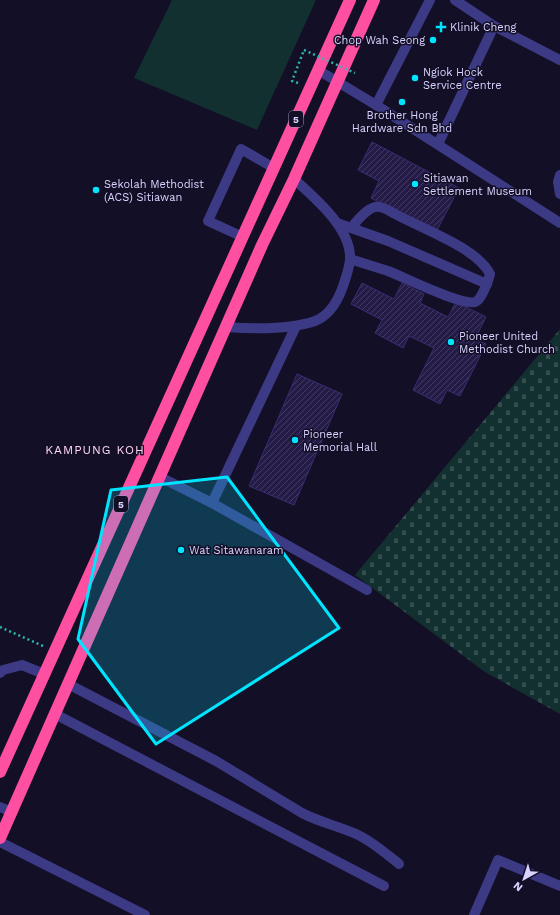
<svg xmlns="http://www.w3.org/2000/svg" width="560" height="915" font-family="'Work Sans',sans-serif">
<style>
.cemetery{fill:url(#cemetery-stones)}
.pitch{fill:#12302f}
.building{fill:url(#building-hatch);stroke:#3b2d73}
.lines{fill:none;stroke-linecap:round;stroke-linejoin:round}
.path{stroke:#2fb8b0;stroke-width:2.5;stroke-dasharray:2 3;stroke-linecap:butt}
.minor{stroke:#3d3a85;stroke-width:10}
.highway{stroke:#ff4fa3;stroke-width:12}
.path-bridge{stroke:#2fb8b0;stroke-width:2.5;stroke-dasharray:2 3;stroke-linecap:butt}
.marked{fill:#00e5ff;fill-opacity:0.2;stroke:#00e5ff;stroke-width:3;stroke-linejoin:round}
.poi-dot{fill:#00e5ff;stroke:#130f26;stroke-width:1.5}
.labels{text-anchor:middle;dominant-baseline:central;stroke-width:3;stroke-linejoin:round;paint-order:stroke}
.shield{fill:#130f26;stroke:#9e99be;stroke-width:1}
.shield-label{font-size:10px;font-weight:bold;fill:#d9d4ff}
.poi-label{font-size:11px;fill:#d9d4ff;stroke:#130f26;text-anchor:start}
.neighbourhood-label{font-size:12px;letter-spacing:1px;fill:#ffd6f0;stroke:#130f26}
</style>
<defs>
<pattern id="cemetery-stones" width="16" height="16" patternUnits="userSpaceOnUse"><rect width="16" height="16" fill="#12302f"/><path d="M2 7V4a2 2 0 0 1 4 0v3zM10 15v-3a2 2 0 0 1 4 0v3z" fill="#344d4e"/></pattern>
<pattern id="building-hatch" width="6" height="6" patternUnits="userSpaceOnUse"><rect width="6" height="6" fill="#241b47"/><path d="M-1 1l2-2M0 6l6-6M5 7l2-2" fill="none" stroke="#433b63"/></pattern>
</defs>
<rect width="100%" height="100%" fill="#130f26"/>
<path class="cemetery" d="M 560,329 L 560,714 L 485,672 L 355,575 Z"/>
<path class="pitch" d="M 172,0 L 316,0 L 257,130 L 134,78 Z"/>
<g class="building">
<path d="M 372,142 L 459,188 L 436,232 L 371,198 L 379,181 L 358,170 Z"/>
<path d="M 362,283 L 394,299 L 402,283 L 424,294 L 420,303 L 448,317 L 456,302 L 486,317 L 475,339 L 486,344 L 460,396 L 447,390 L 440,404 L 413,390 L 434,348 L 409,336 L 403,348 L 375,333 L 382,320 L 351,304 Z"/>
<path d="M 297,374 L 342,394 L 294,505 L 249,486 Z"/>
</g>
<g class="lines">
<g class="path">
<path d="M 298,83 L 292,81 L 304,50"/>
<path d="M 0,627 L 43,646"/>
</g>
<g class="minor">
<path d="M 455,0 L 494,26 L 560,60"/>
<path d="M 318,70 L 376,105 L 560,223"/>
<path d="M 376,105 L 430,0"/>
<path d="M 438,144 L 494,26"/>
<path d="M 560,175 L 558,182 L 560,194"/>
<path d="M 337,223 L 388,241 L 487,284 C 484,289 481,300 475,302 C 461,306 404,277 388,271 C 375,267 363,263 350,259"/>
<path d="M 351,228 C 356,222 369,205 379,207 C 382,207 385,209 388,210 C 416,227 476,246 490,274 L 487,284"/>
<path d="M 243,237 L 208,221 L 241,149 L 274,168"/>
<path d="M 227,327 C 254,329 289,330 315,321 C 328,316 337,302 342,289 C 345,280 349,270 350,260 C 352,229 315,198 294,179"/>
<path d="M 160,477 L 212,503 L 367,590"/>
<path d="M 212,503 L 296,326"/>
<path d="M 0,673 L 3,670 L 22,665 L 44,674"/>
<path d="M 68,684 L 216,761 L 302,813 C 319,822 338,826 356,834 C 372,841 385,853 399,864"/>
<path d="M 55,714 L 384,886"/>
<path d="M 0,807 L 12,812"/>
<path d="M 0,842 L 145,915"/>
<path d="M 474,915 L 498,860 L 560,886"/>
</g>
<g class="highway">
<path d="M 0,772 L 350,0"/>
<path d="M 0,838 L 262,245 L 294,179 L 374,0"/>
</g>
<path class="path-bridge" d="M 304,50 L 355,73"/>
</g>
<path class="marked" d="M 227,477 L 339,628 L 156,744 L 78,639 L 111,490 Z"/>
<g class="poi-dot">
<path d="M439 21h4v4h4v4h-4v4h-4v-4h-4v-4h4z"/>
<circle cx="433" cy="40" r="4"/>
<circle cx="415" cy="78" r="4"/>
<circle cx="402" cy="102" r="4"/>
<circle cx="415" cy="184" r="4"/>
<circle cx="96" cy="190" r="4"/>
<circle cx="451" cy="342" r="4"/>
<circle cx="295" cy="440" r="4"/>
<circle cx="181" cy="550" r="4"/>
</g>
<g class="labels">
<g class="shield">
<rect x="289" y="111" width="14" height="16" rx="3"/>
<rect x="114" y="496" width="14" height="16" rx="3"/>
</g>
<g class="shield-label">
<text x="296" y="119">5</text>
<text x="121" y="504">5</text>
</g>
<g class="poi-label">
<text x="450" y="27">Klinik Cheng</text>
<text x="425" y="40" text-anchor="end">Chop Wah Seong</text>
<text x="423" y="72">Ngiok Hock<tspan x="423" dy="13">Service Centre</tspan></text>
<text x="402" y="115" text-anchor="middle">Brother Hong<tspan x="402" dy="13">Hardware Sdn Bhd</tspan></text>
<text x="423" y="178">Sitiawan<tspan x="423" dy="13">Settlement Museum</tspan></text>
<text x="104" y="184">Sekolah Methodist<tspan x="104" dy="13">(ACS) Sitiawan</tspan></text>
<text x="459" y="336">Pioneer United<tspan x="459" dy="13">Methodist Church</tspan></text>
<text x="303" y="434">Pioneer<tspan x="303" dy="13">Memorial Hall</tspan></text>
<text x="189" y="550">Wat Sitawanaram</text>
</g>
<g class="neighbourhood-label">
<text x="95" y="450">KAMPUNG KOH</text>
</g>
</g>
<g transform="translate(524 879) rotate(219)" stroke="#130f26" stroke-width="3" paint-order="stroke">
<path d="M0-3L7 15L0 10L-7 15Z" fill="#d9d4ff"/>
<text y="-6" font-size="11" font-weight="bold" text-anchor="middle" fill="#d9d4ff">N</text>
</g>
</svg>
